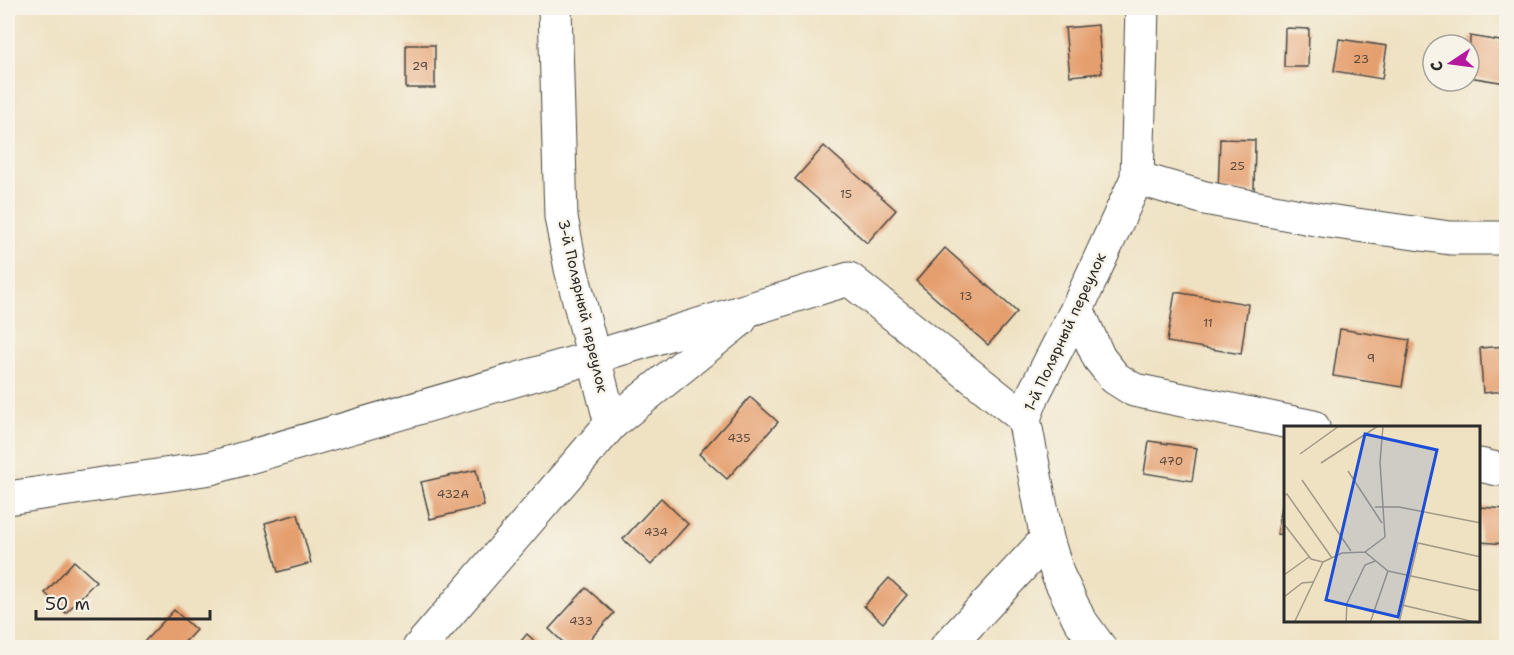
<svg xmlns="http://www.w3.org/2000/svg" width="1514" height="655" font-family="'Shantell Sans',sans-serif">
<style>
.building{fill:#e59f6e}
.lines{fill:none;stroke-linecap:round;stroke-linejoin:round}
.minor-casing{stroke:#484642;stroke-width:35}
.minor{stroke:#fff;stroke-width:33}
.labels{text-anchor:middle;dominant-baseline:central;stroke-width:4.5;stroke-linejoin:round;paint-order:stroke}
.number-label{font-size:12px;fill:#5a483c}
.street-label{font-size:15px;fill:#2b2b2b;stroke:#f7f3e8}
.inset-road{fill:none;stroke:#a19986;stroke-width:1.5}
.view{fill:#1d4ed8;fill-opacity:0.15;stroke:#1d4ed8;stroke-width:3}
.inset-edge{fill:none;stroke:#2b2b2b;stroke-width:3}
</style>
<rect width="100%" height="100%" fill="#f7f3e8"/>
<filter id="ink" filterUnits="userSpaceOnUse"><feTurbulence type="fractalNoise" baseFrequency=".0167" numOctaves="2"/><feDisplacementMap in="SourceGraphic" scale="12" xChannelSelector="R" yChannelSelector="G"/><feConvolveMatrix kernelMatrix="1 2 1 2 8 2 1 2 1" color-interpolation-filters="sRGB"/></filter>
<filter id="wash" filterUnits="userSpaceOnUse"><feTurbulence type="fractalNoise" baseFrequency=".008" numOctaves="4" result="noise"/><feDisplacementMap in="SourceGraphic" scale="24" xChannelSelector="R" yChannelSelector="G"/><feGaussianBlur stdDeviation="1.35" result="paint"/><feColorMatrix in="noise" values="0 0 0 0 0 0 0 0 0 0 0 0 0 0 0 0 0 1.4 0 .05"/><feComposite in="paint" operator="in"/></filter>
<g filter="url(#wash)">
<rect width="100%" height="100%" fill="#efe2c3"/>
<g id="blocks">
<g class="building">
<path d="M 1098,25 L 1102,73 L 1070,76 L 1065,28 Z"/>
<path d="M 1285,28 L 1309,29 L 1308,67 L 1284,67 Z"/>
<path d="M 1470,36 L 1506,42 L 1506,83 L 1469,77 Z"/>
<path d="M 1339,39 L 1387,46 L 1382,79 L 1334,71 Z"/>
<rect x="406" y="45" width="29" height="43"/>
<path d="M 1220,139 L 1255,140 L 1254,192 L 1218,191 Z"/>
<path d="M 824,146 L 896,210 L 867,243 L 795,179 Z"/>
<path d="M 945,248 L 1017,312 L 988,345 L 916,281 Z"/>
<path d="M 1175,292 L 1248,304 L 1241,354 L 1167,342 Z"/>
<path d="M 1340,329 L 1410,340 L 1402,387 L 1333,376 Z"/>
<path d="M 1506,346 L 1506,391 L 1483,393 L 1480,348 Z"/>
<path d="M 750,397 L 778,422 L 727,479 L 699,454 Z"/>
<path d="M 1149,441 L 1197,448 L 1192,481 L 1144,473 Z"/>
<path d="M 476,470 L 484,506 L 430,519 L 421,482 Z"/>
<path d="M 1285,490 L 1286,490 L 1286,535 L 1277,534 Z"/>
<path d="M 661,498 L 688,524 L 651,565 L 623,539 Z"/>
<path d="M 1480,507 L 1506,509 L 1506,544 L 1480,542 Z"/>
<path d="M 298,514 L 311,563 L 278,572 L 265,523 Z"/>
<path d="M 74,561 L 96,581 L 66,613 L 45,593 Z"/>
<path d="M 889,578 L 907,595 L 883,623 L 864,606 Z"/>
<path d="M 586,588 L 614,613 L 582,648 L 569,648 L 549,629 Z"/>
<path d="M 174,610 L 196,630 L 179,648 L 150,648 L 144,642 Z"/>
<path d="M 527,634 L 542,648 L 515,648 Z"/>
</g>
</g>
</g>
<g filter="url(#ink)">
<use href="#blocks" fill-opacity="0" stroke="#484642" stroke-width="1.5"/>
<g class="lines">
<g class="minor-casing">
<g id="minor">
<path d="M 555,8 L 561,217 L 571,269 L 611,424"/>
<path d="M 1137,178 L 1205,198 L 1321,220 L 1450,238 L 1506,238"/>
<path d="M 1077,309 L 1099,358 L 1115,378 L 1134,390 L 1313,427"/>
<path d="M 1480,465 L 1497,469 L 1506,469"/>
<path d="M 8,498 L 211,468 L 594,357 L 849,279 L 1024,418"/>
<path d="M 419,648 L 611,424 L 740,320"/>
<path d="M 946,648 L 1047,539"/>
<path d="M 1100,648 L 1079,619 L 1058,575 L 1047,539 L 1024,418 L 1034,393 L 1077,309 L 1137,178 L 1142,8"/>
</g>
</g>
<use href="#minor" class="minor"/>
</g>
</g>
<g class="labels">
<g class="number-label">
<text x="1361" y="59">23</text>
<text x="420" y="66">29</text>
<text x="1237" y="166">25</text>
<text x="846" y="194">15</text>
<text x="966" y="296">13</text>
<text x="1208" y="323">11</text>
<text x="1371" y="358">9</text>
<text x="739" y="438">435</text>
<text x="1171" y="461">470</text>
<text x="453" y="494">432А</text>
<text x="656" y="532">434</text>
<text x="581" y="621">433</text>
</g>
<g class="street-label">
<text transform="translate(583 306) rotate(77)">3-й Полярный переулок</text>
<text transform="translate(1065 332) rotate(-65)">1-й Полярный переулок</text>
</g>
</g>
<g transform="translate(1284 426)">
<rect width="196" height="196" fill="#efe2c3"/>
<path class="inset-road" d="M 16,28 L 55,0M 37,37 L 94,0M 64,45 L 98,97M 18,54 L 67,125M 0,70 L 3,68 L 48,132M 91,81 L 115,81 L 197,97M 0,98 L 27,133 L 39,136M 81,126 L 101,111 L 96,36 L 99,0M 39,136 L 58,127 L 81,126 L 104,145 L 197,165M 0,149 L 25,131M 0,171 L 18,157 L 29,156M 118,179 L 195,197M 10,197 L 39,136M 62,197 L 63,177 L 81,139 L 91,135M 86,197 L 104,145M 115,197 L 134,117 L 197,131"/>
<path class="view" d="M 81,8 L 153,24 L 114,191 L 42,174 Z"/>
<rect width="196" height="196" class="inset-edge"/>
</g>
<rect width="1514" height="655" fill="none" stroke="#f7f3e8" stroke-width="30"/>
<g transform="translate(1451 63) rotate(257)"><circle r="28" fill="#f7f3e8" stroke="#a5a39c" stroke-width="1.5"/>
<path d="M0-4.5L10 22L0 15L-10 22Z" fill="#b5179e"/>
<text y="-9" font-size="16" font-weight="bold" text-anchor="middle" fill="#2b2b2b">С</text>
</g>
<path d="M36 610v9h174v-9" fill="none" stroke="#2b2b2b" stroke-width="3"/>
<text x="45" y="610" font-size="18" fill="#2b2b2b" stroke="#f7f3e8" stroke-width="4.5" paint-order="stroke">50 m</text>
</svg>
